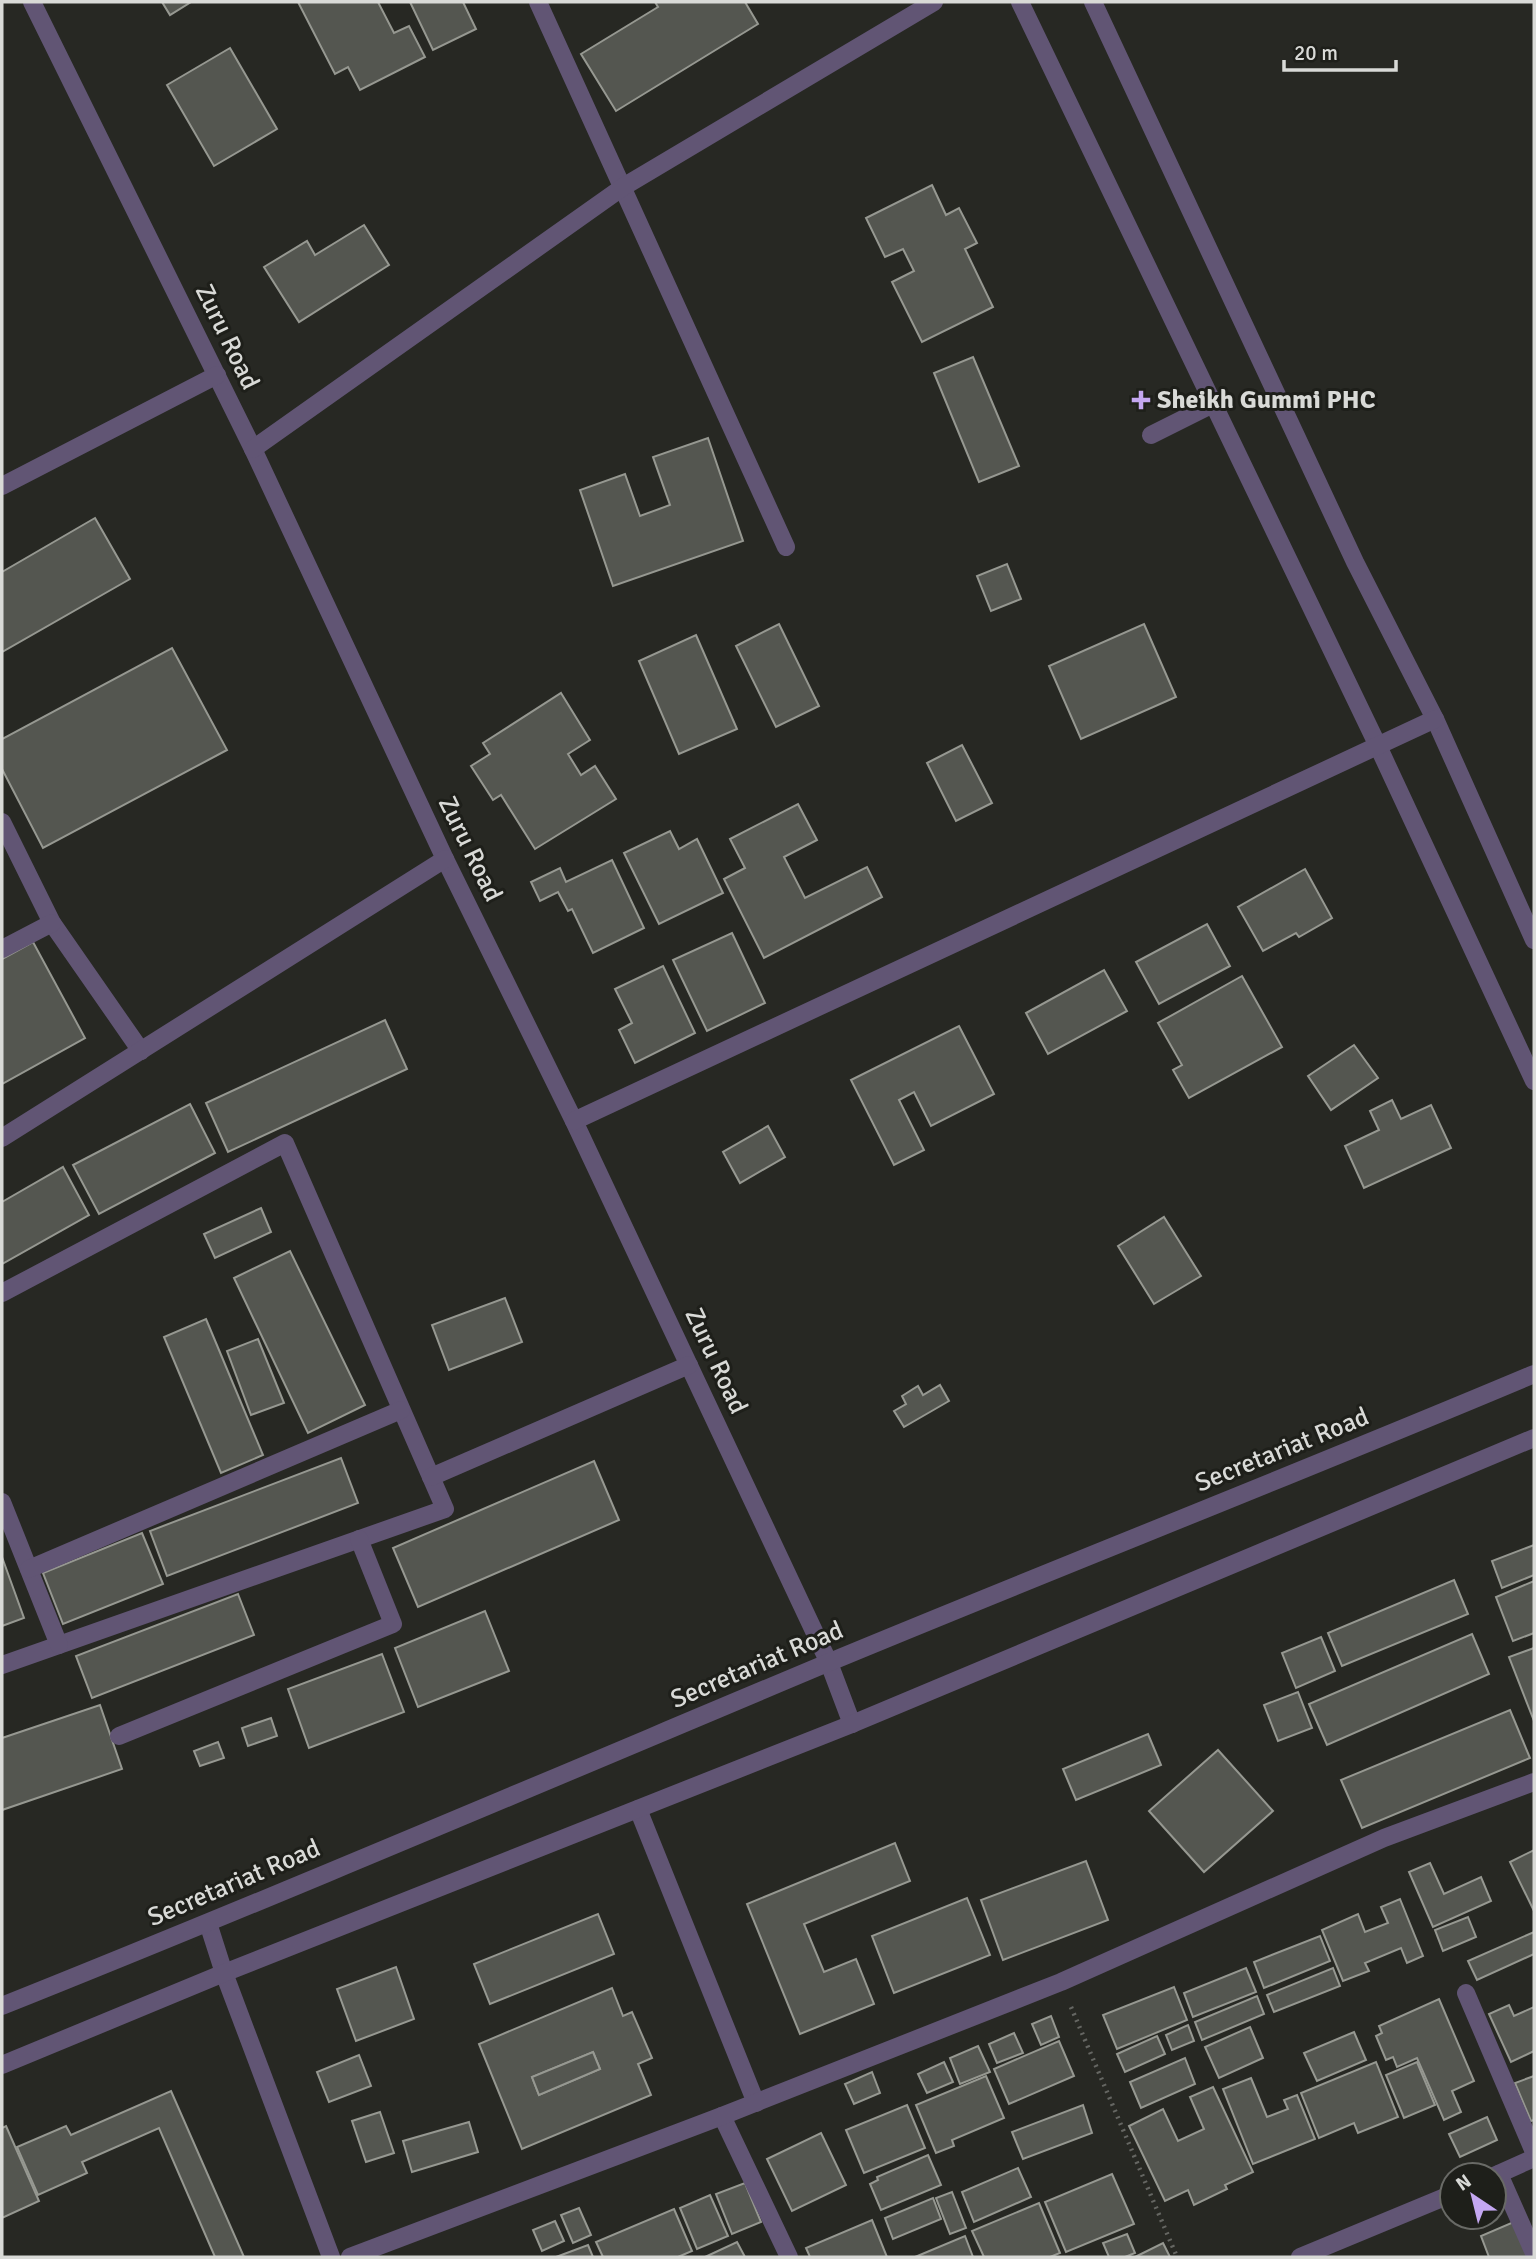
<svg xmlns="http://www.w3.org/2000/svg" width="1536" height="2259" font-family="Signika,sans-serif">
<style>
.building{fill:#545650;stroke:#969891;stroke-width:2;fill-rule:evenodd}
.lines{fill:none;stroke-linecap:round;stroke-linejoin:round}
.path{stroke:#656662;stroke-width:4.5;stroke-dasharray:2 5;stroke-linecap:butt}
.minor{stroke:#615574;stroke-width:18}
.poi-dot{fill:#c4a7f1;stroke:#1e1f1a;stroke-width:2.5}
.labels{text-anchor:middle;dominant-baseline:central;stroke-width:6;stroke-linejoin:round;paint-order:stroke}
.street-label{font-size:26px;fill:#d9dad7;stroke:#1e1f1a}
.poi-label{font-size:26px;font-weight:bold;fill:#d9dad7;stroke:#1e1f1a;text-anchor:start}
</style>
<rect width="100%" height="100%" fill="#272823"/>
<g class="building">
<path d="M 162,2 L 191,2 L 170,15 Z"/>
<path d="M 298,2 L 378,2 L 394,33 L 409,26 L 425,57 L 360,90 L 348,67 L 335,74 Z"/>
<path d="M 410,2 L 463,2 L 476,29 L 433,50 Z"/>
<path d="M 655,2 L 745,2 L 758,24 L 616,111 L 581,54 L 658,7 Z"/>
<path d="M 230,48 L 277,129 L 214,166 L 167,85 Z"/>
<path d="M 932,185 L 946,215 L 959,208 L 977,243 L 965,249 L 993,307 L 922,342 L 892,282 L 914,271 L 903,249 L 885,257 L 866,218 Z"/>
<path d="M 364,225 L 389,265 L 299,322 L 264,267 L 307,241 L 315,255 Z"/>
<path d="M 973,357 L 1019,466 L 979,482 L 934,373 Z"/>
<path d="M 708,438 L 743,541 L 613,586 L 580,490 L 625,474 L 640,516 L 670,505 L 653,457 Z"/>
<path d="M 95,518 L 130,579 L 2,652 L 2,572 Z"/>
<path d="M 1007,564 L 1021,599 L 991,611 L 977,576 Z"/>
<path d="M 779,624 L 819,706 L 776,727 L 736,646 Z"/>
<path d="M 1144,624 L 1176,697 L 1081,739 L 1049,666 Z"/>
<path d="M 696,635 L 737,729 L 679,754 L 639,661 Z"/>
<path d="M 172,648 L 227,750 L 43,848 L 2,769 L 2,739 Z"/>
<path d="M 561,693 L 590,740 L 568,754 L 581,775 L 595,766 L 616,799 L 535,849 L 501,795 L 493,800 L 471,766 L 490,754 L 483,743 Z"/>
<path d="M 962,745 L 992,803 L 956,821 L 927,763 Z"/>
<path d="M 798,804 L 817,840 L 784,857 L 805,898 L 867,867 L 882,897 L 764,958 L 724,879 L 745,868 L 730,839 Z"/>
<path d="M 670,831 L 679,849 L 697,839 L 723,893 L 659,924 L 624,853 Z"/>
<path d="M 612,860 L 644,928 L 593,953 L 572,909 L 568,911 L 558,892 L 540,901 L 531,882 L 560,868 L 566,882 Z"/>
<path d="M 1305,869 L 1332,918 L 1299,937 L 1296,933 L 1263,951 L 1238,907 Z"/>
<path d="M 1207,924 L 1230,966 L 1159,1004 L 1136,962 Z"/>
<path d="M 732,933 L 765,1003 L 707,1031 L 673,960 Z"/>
<path d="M 33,942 L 85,1038 L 2,1084 L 2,959 Z"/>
<path d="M 663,966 L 695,1033 L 635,1063 L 619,1030 L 632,1023 L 615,989 Z"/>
<path d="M 1104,970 L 1127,1011 L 1048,1054 L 1026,1013 Z"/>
<path d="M 1242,976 L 1282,1047 L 1189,1098 L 1173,1070 L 1182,1065 L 1158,1023 Z"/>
<path d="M 385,1020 L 407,1069 L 228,1152 L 206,1103 Z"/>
<path d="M 959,1026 L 994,1094 L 931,1126 L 914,1092 L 899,1100 L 924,1150 L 894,1165 L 851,1080 Z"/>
<path d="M 1354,1045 L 1378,1078 L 1331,1110 L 1308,1076 Z"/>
<path d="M 1392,1100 L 1401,1119 L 1431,1105 L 1451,1148 L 1364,1188 L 1345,1146 L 1379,1130 L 1370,1111 Z"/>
<path d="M 190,1104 L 215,1153 L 99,1214 L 73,1165 Z"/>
<path d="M 768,1126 L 785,1157 L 740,1183 L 723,1152 Z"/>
<path d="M 63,1167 L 89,1215 L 2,1264 L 2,1202 Z"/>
<path d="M 261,1208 L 271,1232 L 215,1258 L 204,1234 Z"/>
<path d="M 1164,1217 L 1201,1276 L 1154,1304 L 1118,1246 Z"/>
<path d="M 290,1251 L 365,1405 L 308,1433 L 234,1278 Z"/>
<path d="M 505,1298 L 522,1342 L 449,1370 L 432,1325 Z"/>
<path d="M 206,1319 L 263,1455 L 221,1473 L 164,1337 Z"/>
<path d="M 258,1339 L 284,1403 L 251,1415 L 227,1351 Z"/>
<path d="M 940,1385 L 949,1401 L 904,1427 L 894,1411 L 906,1404 L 902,1396 L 918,1386 L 923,1395 Z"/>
<path d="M 341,1458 L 358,1503 L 167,1576 L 150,1531 Z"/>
<path d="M 594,1461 L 619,1520 L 418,1607 L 393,1548 Z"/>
<path d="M 142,1533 L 163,1584 L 63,1624 L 43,1573 Z"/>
<path d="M 1534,1545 L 1534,1575 L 1502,1588 L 1492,1561 Z"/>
<path d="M 2,1557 L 24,1618 L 2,1626 Z"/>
<path d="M 1454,1580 L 1468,1614 L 1342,1666 L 1328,1633 Z"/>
<path d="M 1534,1581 L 1534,1633 L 1513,1641 L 1496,1597 Z"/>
<path d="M 238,1594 L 254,1635 L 92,1698 L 76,1656 Z"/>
<path d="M 485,1611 L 509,1671 L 418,1707 L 395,1648 Z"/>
<path d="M 1472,1634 L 1489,1674 L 1327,1745 L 1309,1704 Z"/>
<path d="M 1321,1637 L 1335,1671 L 1296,1688 L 1282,1653 Z"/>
<path d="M 1534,1648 L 1534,1721 L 1509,1657 Z"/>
<path d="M 382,1654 L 404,1712 L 309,1748 L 288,1689 Z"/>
<path d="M 1298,1692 L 1312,1728 L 1278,1741 L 1264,1705 Z"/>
<path d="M 100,1705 L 122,1769 L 2,1810 L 2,1738 Z"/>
<path d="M 1510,1710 L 1530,1758 L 1362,1828 L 1341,1780 Z"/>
<path d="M 271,1718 L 277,1736 L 248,1746 L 242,1728 Z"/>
<path d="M 1148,1734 L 1161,1765 L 1076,1800 L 1063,1769 Z"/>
<path d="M 218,1742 L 224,1758 L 200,1766 L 194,1751 Z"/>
<path d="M 1218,1750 L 1273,1811 L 1204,1872 L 1149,1811 Z"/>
<path d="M 895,1843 L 910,1881 L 804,1924 L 824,1972 L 856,1959 L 874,2004 L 800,2034 L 747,1904 Z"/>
<path d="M 1534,1850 L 1534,1911 L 1510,1862 Z"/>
<path d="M 1086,1861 L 1108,1920 L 1003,1960 L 981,1900 Z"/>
<path d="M 1430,1863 L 1444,1894 L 1481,1877 L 1491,1901 L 1433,1927 L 1409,1872 Z"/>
<path d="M 967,1898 L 990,1955 L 894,1993 L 872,1936 Z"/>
<path d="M 1400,1899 L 1423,1956 L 1407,1963 L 1401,1948 L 1365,1963 L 1369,1971 L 1343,1981 L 1322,1930 L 1358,1914 L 1365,1932 L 1388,1923 L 1381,1907 Z"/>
<path d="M 598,1914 L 614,1954 L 490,2004 L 474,1964 Z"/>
<path d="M 1468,1917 L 1476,1937 L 1443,1951 L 1435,1930 Z"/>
<path d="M 1534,1932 L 1534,1954 L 1477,1980 L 1468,1961 Z"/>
<path d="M 1320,1936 L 1330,1961 L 1264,1988 L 1254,1962 Z"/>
<path d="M 396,1967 L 414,2019 L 356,2041 L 337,1989 Z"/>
<path d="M 1246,1968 L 1256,1992 L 1193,2017 L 1184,1993 Z"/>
<path d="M 1333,1968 L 1340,1986 L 1274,2012 L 1267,1995 Z"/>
<path d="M 1174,1987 L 1187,2020 L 1117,2049 L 1103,2015 Z"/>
<path d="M 612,1988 L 623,2016 L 632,2012 L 652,2058 L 638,2064 L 651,2095 L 522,2149 L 479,2044 ZM 593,2052 L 600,2069 L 539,2095 L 532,2077 Z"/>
<path d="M 1257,1996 L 1264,2014 L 1202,2040 L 1195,2022 Z"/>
<path d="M 1439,1999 L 1474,2081 L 1452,2091 L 1461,2112 L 1444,2120 L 1417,2058 L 1397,2067 L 1393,2057 L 1386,2060 L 1376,2036 L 1382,2033 L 1379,2026 Z"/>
<path d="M 1509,2005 L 1514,2016 L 1534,2007 L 1534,2051 L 1511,2062 L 1489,2014 Z"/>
<path d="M 1051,2016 L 1059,2037 L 1041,2045 L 1032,2024 Z"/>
<path d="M 1188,2025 L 1194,2041 L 1172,2050 L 1166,2035 Z"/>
<path d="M 1250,2027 L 1263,2058 L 1219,2078 L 1205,2047 Z"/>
<path d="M 1354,2032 L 1366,2060 L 1317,2081 L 1304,2053 Z"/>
<path d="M 1014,2033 L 1023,2053 L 997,2063 L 989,2044 Z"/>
<path d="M 1157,2036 L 1165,2054 L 1125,2072 L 1117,2054 Z"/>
<path d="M 1059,2041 L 1074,2076 L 1009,2104 L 994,2069 Z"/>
<path d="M 978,2046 L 990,2072 L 960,2084 L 950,2058 Z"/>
<path d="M 593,2052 L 600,2069 L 539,2095 L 532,2077 Z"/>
<path d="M 359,2055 L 371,2086 L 329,2102 L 317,2072 Z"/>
<path d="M 1185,2058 L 1195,2084 L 1141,2108 L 1130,2082 Z"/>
<path d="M 944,2062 L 953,2082 L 927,2093 L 918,2074 Z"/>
<path d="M 1376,2062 L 1398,2117 L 1358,2133 L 1354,2123 L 1319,2138 L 1301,2093 Z"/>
<path d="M 1417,2062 L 1435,2105 L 1404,2118 L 1386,2075 Z"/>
<path d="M 872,2072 L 880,2093 L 854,2104 L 845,2084 Z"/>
<path d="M 986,2076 L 1004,2118 L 952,2140 L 954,2146 L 936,2153 L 916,2105 Z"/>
<path d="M 1534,2076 L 1534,2120 L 1531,2121 L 1515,2083 Z"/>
<path d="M 1251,2078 L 1267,2117 L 1288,2109 L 1284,2100 L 1297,2095 L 1315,2139 L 1253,2164 L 1223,2089 Z"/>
<path d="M 1213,2087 L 1253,2172 L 1225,2185 L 1227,2189 L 1194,2205 L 1188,2190 L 1165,2201 L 1129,2126 L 1163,2109 L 1178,2141 L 1204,2129 L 1190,2097 Z"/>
<path d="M 171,2091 L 244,2257 L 215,2257 L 159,2128 L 82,2162 L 87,2173 L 38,2195 L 17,2147 L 66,2126 L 71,2135 Z"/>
<path d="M 907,2105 L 925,2148 L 864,2173 L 846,2130 Z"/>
<path d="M 1083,2105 L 1092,2133 L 1023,2159 L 1012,2132 Z"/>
<path d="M 380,2112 L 394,2153 L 366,2162 L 352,2121 Z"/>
<path d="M 1487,2117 L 1497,2140 L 1460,2157 L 1449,2134 Z"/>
<path d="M 469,2122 L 478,2152 L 412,2172 L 403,2141 Z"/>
<path d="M 6,2126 L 39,2201 L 2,2218 L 2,2128 Z"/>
<path d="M 821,2133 L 846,2185 L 792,2211 L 767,2159 Z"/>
<path d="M 928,2155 L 941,2185 L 881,2210 L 870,2184 L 878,2180 L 877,2177 Z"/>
<path d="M 1018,2168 L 1031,2197 L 974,2222 L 962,2192 Z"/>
<path d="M 1112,2174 L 1134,2224 L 1066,2252 L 1045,2202 Z"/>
<path d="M 745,2183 L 761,2222 L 732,2234 L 716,2194 Z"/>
<path d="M 952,2192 L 966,2228 L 950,2234 L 936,2198 Z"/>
<path d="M 710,2195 L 728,2236 L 697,2249 L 680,2208 Z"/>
<path d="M 933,2198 L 941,2219 L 893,2239 L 885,2218 Z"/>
<path d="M 1039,2203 L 1060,2253 L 1050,2257 L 984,2257 L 972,2231 Z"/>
<path d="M 579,2208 L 591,2235 L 573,2243 L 561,2215 Z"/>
<path d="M 674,2209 L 692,2251 L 678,2257 L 603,2257 L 596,2242 Z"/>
<path d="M 872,2220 L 887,2257 L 810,2257 L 806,2248 Z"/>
<path d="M 555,2221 L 564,2241 L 542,2251 L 533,2230 Z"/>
<path d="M 1516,2221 L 1532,2257 L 1489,2257 L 1481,2236 Z"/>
<path d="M 1127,2234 L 1135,2253 L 1125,2257 L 1109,2257 L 1103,2243 Z"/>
<path d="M 965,2236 L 973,2257 L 915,2257 Z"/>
<path d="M 737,2242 L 745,2257 L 705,2257 Z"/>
<path d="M 1163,2243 L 1170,2257 L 1135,2257 Z"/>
<path d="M 588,2245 L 593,2257 L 556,2257 Z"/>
</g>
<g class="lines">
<path class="path" d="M 1071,2007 L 1177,2257"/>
<g class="minor">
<path d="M 32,2 L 253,449 L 445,859 L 574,1121 L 829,1663 L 852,1724"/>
<path d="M 538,2 L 786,547"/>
<path d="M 1020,2 L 1378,746 L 1534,1081"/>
<path d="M 1093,2 L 1355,562 L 1435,719 L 1534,940"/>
<path d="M 1151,435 L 1213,404"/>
<path d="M 253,449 L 623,187 L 934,2"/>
<path d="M 2,486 L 217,375"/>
<path d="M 2,822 L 52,923 L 141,1051"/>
<path d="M 2,949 L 52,923"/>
<path d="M 574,1121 L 1435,719"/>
<path d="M 2,1138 L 445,859"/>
<path d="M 2,1293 L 285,1143 L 445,1509 L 2,1665"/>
<path d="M 431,1477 L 689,1365"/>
<path d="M 2,1502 L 59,1645"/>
<path d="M 29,1569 L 401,1410"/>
<path d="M 119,1736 L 393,1624 L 359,1539"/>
<path d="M 638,1809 L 756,2103"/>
<path d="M 208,1923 L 224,1973 L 331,2257"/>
<path d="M 1466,1993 L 1534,2152"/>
<path d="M 2,2006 C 277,1896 551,1779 825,1664 C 1061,1566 1299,1473 1534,1374"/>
<path d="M 2,2065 L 224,1973 L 852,1724 L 1534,1438"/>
<path d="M 722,2116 L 789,2257"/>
<path d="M 1499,2174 L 1534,2253"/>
<path d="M 1494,2176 L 1534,2158"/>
<path d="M 350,2257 L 722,2116 L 1061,1982 L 1384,1838 L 1534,1782"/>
<path d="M 1300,2257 L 1452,2194"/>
</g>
</g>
<path class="poi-dot" d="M1137.5 389.5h7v7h7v7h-7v7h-7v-7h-7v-7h7z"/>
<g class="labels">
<g class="street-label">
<text transform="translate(227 337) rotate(64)">Zuru Road</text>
<text transform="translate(470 849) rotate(64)">Zuru Road</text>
<text transform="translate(716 1361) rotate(65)">Zuru Road</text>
<text transform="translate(1282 1450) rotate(-22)">Secretariat Road</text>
<text transform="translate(757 1665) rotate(-23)">Secretariat Road</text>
<text transform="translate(234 1883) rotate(-23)">Secretariat Road</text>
</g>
<g class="poi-label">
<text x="1157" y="400">Sheikh Gummi PHC</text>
</g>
</g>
<rect width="1536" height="2259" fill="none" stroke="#d9dad7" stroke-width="7"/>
<g transform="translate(1473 2196) rotate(325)"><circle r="33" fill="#1e1f1a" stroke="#696a66" stroke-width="2"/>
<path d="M0-5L12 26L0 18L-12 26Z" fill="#c4a7f1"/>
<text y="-10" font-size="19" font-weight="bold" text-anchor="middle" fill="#d9dad7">N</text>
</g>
<path d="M1284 60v10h112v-10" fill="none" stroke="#d9dad7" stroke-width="3.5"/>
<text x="1294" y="60" font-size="21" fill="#d9dad7" stroke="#1e1f1a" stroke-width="5" paint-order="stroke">20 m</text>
</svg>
